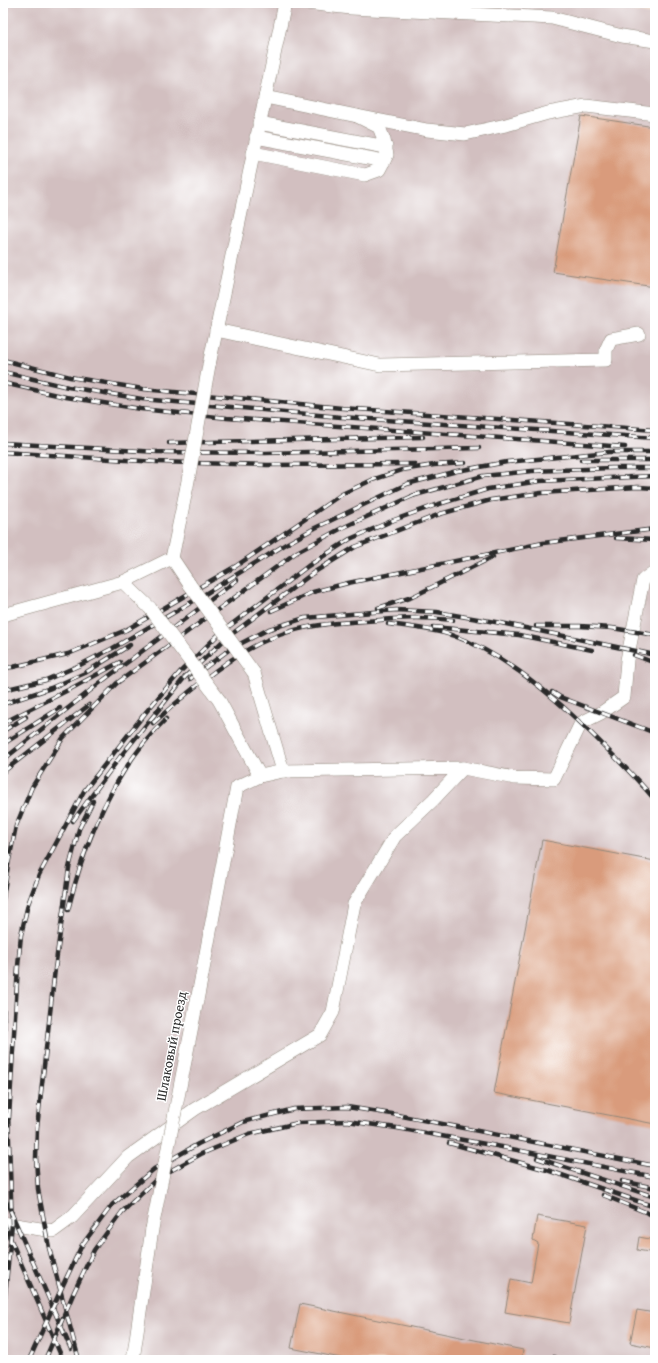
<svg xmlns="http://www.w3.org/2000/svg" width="658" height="1363" font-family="'Gentium Book Plus',serif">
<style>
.industrial{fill:#d2bfc0}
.building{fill:#d99b7c}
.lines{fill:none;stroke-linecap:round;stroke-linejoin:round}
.minor-casing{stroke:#90867a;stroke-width:14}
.minor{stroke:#fff;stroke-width:13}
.rail-casing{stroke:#2b2b2b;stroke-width:4.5}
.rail{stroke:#fff;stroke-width:3;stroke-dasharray:9;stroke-linecap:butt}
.minor-bridge-casing{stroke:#90867a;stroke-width:14;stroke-linecap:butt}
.minor-bridge{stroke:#fff;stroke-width:13}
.labels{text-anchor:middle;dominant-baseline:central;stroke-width:3;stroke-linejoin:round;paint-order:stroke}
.street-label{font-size:14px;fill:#2b2b2b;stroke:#fff}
</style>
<rect width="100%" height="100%" fill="#fff"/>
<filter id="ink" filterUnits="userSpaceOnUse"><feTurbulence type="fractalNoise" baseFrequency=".025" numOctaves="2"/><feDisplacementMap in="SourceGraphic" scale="8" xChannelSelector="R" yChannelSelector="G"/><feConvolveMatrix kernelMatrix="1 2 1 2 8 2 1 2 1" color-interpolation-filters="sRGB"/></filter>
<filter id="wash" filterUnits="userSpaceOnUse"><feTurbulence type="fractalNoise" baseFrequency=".012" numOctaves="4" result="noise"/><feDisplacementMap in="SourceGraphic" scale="16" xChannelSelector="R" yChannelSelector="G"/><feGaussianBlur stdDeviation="0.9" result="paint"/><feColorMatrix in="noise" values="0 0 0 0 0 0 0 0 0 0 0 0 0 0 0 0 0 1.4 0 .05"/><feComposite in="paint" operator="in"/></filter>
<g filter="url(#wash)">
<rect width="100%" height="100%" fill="#f5e1c8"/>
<path class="industrial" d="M 3,3 L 590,3 L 655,15 L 655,1360 L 3,1360 Z"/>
<g id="blocks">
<g class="building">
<path d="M 581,116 L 655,127 L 655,287 L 553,272 Z"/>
<path d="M 542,840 L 655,861 L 655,1124 L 494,1093 Z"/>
<path d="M 537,1216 L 587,1225 L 569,1323 L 505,1312 L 511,1279 L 531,1283 L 538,1243 L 533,1240 Z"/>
<path d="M 639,1237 L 655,1240 L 655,1253 L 637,1250 Z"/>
<path d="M 300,1304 L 523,1350 L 521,1360 L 351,1360 L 291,1348 Z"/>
<path d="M 637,1310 L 655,1313 L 655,1348 L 630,1343 Z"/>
</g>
</g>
</g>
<g filter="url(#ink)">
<use href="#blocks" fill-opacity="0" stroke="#90867a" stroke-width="1"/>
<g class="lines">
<g class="minor-casing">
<g id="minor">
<path d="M 306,3 L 351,8 L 552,18 L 622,36 L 655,41"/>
<path d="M 357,116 L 427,130 L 465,134 L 506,125 L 548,113 L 586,106 L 655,114"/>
<path d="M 259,123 L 386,147"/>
<path d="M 256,137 L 384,161"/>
<path d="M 253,153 L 365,175 L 379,170 L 387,155 L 384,140 L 379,127 L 357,116 L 265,97"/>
<path d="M 216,330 L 380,365 L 606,360 L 606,350 L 611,339 L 639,334"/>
<path d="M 209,365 L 285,3"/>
<path d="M 187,486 L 172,558 L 190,585"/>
<path d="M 123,582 L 150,608"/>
<path d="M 3,615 L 123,582 L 172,558"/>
<path d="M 254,673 L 283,771"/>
<path d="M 219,700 L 260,776"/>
<path d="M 463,768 L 515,778 L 554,779 L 581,723 L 601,713 L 624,697 L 627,660 L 643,580 L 655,571"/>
<path d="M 3,1223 L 53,1231 L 72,1217 L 128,1157 L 195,1109 L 320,1035 L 333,1012 L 354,904 L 395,836 L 433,800 L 463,768 L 283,771 L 260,776 L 237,787 L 202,975"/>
<path d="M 133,1360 L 152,1229"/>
</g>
</g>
<use href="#minor" class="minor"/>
<g class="rail-casing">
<g id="rail">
<path d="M 3,360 L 70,377 L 143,389 L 342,408 L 655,430"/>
<path d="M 3,372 L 68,387 L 142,399 L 341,417 L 655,438"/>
<path d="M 3,383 L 66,397 L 141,409 L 227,418 L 625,447"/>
<path d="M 3,443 L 158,452 L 265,453 L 479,448"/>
<path d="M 169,443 L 423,437"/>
<path d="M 3,452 L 157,462 L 267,465 L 415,464"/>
<path d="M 581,460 L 655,460"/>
<path d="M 412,496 L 483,476 L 532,471 L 612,468 L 655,468"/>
<path d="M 616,538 L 655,540"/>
<path d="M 378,608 L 412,597 L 493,557"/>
<path d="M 271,611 L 313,592 L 348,583 L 543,543 L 655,529"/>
<path d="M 388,624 C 410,627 434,629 454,636 C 511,656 568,709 609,751 C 625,767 641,783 655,800"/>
<path d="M 536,626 L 580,626 L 612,628 L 655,635"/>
<path d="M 433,627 L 519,635 L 592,650"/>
<path d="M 634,655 L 655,663"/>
<path d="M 3,668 L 13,667 L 68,654 L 126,630 L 236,566 L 342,494 L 372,480 L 402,470 L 434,465 L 465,463"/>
<path d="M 190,679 L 230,649 L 269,629 L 305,618 L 396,610 L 437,612 L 501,623 L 655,655"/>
<path d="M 3,690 L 46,680 L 80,665 L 113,648 L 197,599 L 286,544 L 315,528 L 407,484 L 457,471 L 507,462 L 609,452 L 655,452"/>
<path d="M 552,692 L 560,697 L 655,733"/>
<path d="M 3,704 L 51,688 L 85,673 L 130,645"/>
<path d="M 3,723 L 74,687 L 120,662"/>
<path d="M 153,723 C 190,691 228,655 274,637 C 303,625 334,623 366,621 C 383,620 400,618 417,618 C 429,618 441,619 453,620"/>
<path d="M 3,731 L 26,717"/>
<path d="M 3,744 L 60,708"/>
<path d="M 3,760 L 101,682 L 237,580"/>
<path d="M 3,772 L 89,705"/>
<path d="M 73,821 L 120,757 L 185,677 L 224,640 L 313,573 L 355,547 L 440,514 L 491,500 L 541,493 L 638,487 L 655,488"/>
<path d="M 3,899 L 8,865 L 16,826 L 32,787 L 63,738 L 117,683 L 297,552 L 342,528 L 417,494"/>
<path d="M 68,910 C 85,840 113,770 166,719"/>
<path d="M 3,995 L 6,1073"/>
<path d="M 9,1118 L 18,966 L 21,935 L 28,904 L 39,875 L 84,791 L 146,712 L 181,671 L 219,634 L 308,566 L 350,539 L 394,520 L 436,505 L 488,489 L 540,481 L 655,476"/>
<path d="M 449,1143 L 547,1170 L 655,1207"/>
<path d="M 537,1158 L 655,1197"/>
<path d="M 622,1181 L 655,1188"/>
<path d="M 3,1194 L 71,1349"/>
<path d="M 603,1195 L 655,1216"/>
<path d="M 3,1222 L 63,1360"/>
<path d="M 3,1315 L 12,1224 L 8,1113"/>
<path d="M 554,1357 L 561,1360"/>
<path d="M 29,1360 L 63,1285 L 82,1245 L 112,1205 L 154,1169 L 198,1144 L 243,1122 L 294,1109 L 347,1107 L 392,1114 L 655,1166"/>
<path d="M 45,1360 L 74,1292 L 94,1250 L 122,1212 L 159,1177 L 201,1154 L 249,1134 L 298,1123 L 347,1121 L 397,1128 L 502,1147 L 655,1177"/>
<path d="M 79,1360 L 49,1248 L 38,1189 L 36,1158 L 37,1128 L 55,969 L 69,868 L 79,829 L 93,801"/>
</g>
</g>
<use href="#rail" class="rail"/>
<g class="minor-bridge-casing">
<g id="minor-bridge">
<path d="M 187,486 L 209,365"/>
<path d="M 190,585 L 254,673"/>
<path d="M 150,608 L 219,700"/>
<path d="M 152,1229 L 202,975"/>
</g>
</g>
<use href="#minor-bridge" class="minor-bridge"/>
</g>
</g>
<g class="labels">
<g class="street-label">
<text transform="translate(171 1046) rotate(-79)">Шлаковый проезд</text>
</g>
</g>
<rect width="658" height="1363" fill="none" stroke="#fff" stroke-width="16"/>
</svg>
